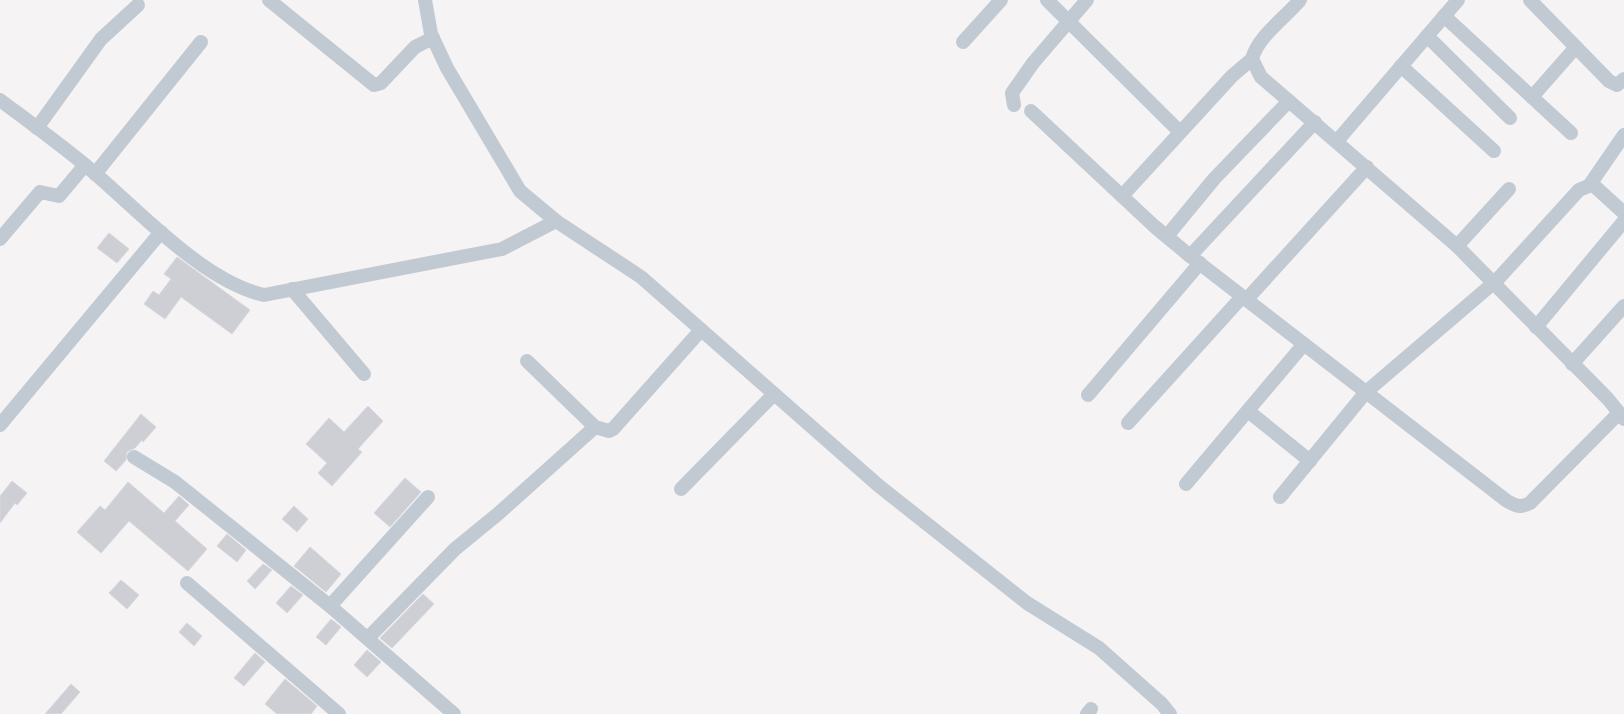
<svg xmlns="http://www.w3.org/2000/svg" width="1624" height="714" font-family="'Nunito Sans',sans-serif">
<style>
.building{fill:#cdcfd5;stroke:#d7d9de}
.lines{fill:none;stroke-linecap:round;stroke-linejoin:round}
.minor{stroke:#c1cad2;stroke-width:14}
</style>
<rect width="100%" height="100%" fill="#f5f3f3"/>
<g class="building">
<path d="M 109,233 L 129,249 L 117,263 L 97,248 Z"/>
<path d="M 177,257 L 250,310 L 232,334 L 181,297 L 165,319 L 144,304 L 153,291 L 159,295 L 171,279 L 164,274 Z"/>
<path d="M 368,406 L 383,421 L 358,449 L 362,452 L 332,486 L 318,473 L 327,463 L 306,444 L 329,418 L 344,432 Z"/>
<path d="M 141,414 L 156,427 L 143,442 L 142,440 L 135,448 L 127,452 L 126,460 L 116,471 L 104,461 Z"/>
<path d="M 405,478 L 421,492 L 390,527 L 374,513 Z"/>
<path d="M 12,481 L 27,493 L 17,505 L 15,503 L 0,523 L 0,496 Z"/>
<path d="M 128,482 L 164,513 L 179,496 L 189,505 L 175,521 L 207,549 L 188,571 L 129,521 L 101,553 L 77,532 L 100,506 L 105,510 Z"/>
<path d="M 294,506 L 308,519 L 297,532 L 282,519 Z"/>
<path d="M 227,534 L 246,550 L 237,562 L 217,546 Z"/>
<path d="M 310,547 L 341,574 L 326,592 L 294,566 Z"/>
<path d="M 263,564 L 272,570 L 255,589 L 247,581 Z"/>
<path d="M 121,580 L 139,595 L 127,609 L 109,593 Z"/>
<path d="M 291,586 L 303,595 L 287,613 L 276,603 Z"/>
<path d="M 423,594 L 434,604 L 392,648 L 380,638 Z"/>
<path d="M 331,619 L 341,627 L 326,645 L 316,637 Z"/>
<path d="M 187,623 L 202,636 L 194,646 L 179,632 Z"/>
<path d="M 367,650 L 381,662 L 367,677 L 354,665 Z"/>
<path d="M 255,653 L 265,662 L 244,686 L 234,678 Z"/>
<path d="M 285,679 L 317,706 L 311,714 L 277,714 L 265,704 Z"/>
<path d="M 71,684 L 80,692 L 61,714 L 45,714 Z"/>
</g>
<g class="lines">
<g class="minor">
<path d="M 269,0 L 374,85 L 381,83 L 415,47 L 433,38"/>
<path d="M 425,0 L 431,34 L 447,68 L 520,191 L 556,221 L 641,277 L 879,486 L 1027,603 L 1099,648 L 1162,704 L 1170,714"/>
<path d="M 1047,0 L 1180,132"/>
<path d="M 1300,0 C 1285,18 1258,36 1252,59 L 1261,77 L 1457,246 L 1608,399 L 1624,419"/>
<path d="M 1530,0 L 1609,81 L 1617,85 L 1624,79"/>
<path d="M 1444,16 L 1571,133"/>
<path d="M 1427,36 L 1510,118"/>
<path d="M 963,42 L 1001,0"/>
<path d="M 1401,66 L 1494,151"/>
<path d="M 1532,97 L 1576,47"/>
<path d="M 0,100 C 28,121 57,142 85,165 C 135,206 201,281 264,295 L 502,249 L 556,221"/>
<path d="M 1014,105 L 1012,93 L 1033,63 L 1087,0"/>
<path d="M 1031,111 L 1154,226 L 1190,256 L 1507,501 C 1516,506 1521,508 1530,503 L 1619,413"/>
<path d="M 37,128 L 101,39 L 138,5"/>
<path d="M 1624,135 L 1591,183 L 1624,213"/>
<path d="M 1337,141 L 1458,0"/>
<path d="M 95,174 L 201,42"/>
<path d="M 1122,196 L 1232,76 L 1252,59"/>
<path d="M 1167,236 L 1214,179 L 1289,101"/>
<path d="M 0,239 L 40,192 L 59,196 L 85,165"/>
<path d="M 1457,246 L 1509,189"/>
<path d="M 1190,256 L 1315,122"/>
<path d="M 292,289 L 364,374"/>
<path d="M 1536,327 L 1624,221"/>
<path d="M 527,361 L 595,427 L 609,431 L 613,429 L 701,330"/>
<path d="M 1572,364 L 1624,306"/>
<path d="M 1088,395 L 1200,263"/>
<path d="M 1248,411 L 1310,461"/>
<path d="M 1128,423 L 1241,298 L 1247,299 L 1367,167"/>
<path d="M 0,425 L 161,232"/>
<path d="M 134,457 L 175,482 L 330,606 L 454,714"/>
<path d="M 1186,484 L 1304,344"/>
<path d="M 681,489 L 774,394"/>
<path d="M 1280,497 L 1366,392 L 1497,280 L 1579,190 L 1591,185"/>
<path d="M 187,583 L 339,714"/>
<path d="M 330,606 L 428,497"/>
<path d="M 368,638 L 455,549 L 499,513 L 595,427"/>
<path d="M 1087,714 L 1091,709"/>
</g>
</g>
</svg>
